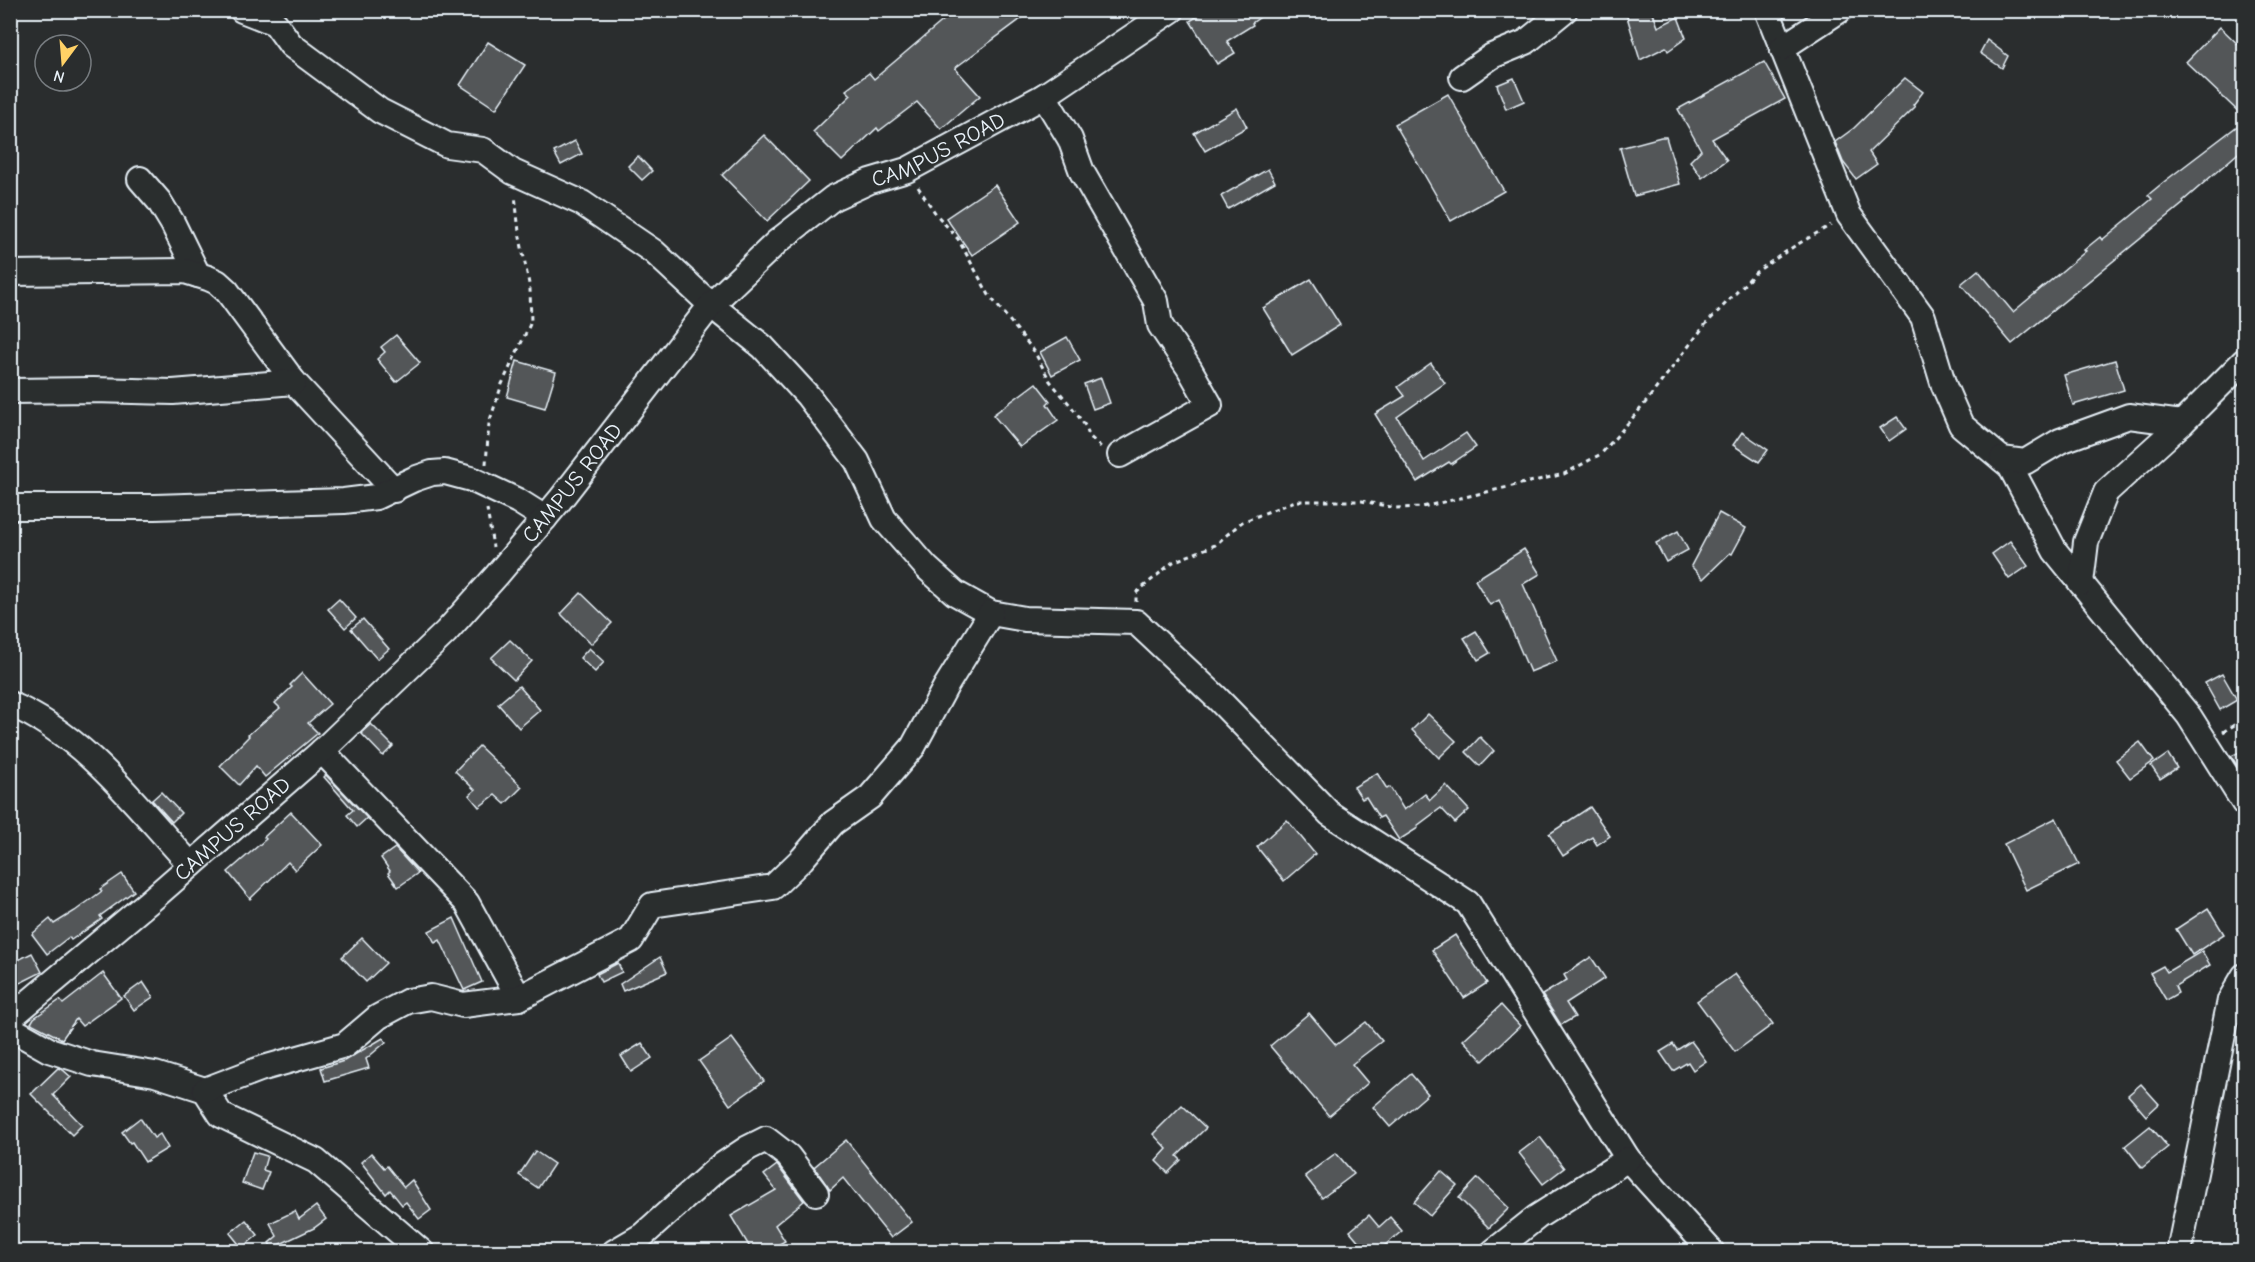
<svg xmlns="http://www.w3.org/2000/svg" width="2255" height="1262" font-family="'Comic Neue',sans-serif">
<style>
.building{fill:#535759;stroke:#e8f1f8;stroke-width:1.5}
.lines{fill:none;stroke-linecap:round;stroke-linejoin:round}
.minor-casing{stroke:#e8f1f8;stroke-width:28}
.path{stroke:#e8f1f8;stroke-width:3;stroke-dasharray:4.5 4.5;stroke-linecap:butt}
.minor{stroke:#2a2d2e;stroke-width:24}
.labels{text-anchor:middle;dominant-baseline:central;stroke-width:4.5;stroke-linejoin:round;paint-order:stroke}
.street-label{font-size:22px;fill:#e8f1f8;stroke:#2a2d2e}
</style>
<rect width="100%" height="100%" fill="#2a2d2e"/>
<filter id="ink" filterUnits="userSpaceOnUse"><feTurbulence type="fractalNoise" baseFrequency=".0167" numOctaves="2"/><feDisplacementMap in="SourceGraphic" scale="12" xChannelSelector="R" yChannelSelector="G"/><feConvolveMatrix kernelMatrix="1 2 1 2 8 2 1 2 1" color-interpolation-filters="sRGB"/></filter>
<g filter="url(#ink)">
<g class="building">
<path d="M 938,10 L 1033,10 L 955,68 L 980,96 L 941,129 L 917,102 L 879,131 L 877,128 L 842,161 L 813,132 L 851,95 L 846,90 L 869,73 L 874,79 L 945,19 Z"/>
<path d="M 1207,10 L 1270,10 L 1252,23 L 1253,25 L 1227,41 L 1235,53 L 1217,64 L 1190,21 Z"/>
<path d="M 1625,10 L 1652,10 L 1658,27 L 1678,17 L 1686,38 L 1668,51 L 1666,47 L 1640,60 Z"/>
<path d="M 2220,27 L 2244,50 L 2244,117 L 2186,62 Z"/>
<path d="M 1987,40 L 2008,56 L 2002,68 L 1980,53 Z"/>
<path d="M 488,42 L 525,65 L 496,109 L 460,85 Z"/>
<path d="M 1764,62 L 1785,99 L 1712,139 L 1727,160 L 1702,178 L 1690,161 L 1701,150 L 1678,109 Z"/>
<path d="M 1514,78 L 1524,101 L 1506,109 L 1497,85 Z"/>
<path d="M 1905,78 L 1923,92 L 1913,105 L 1915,107 L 1869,152 L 1877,164 L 1856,179 L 1843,162 L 1835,142 L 1854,128 Z"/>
<path d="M 1448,94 L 1504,191 L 1451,221 L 1395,124 Z"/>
<path d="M 1237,108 L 1247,127 L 1205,151 L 1194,133 Z"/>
<path d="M 2244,121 L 2244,148 L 2183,201 L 2184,203 L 2012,344 L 1961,284 L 1978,270 L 2013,312 L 2086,251 L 2084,250 L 2100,237 L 2102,240 L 2152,199 L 2148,195 L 2165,181 Z"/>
<path d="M 764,135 L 809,181 L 767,221 L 722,175 Z"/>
<path d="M 1661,137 L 1666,137 L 1680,184 L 1634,196 L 1620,148 Z"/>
<path d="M 575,141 L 582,154 L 561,165 L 554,152 Z"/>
<path d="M 638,156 L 652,171 L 642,180 L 628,166 Z"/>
<path d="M 1268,169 L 1275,182 L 1228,209 L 1221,196 Z"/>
<path d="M 995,185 L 1020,222 L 972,255 L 946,218 Z"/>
<path d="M 1311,279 L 1340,325 L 1292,355 L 1263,308 Z"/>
<path d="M 396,335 L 420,363 L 396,382 L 377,359 L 385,352 L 381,347 Z"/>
<path d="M 1067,337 L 1080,360 L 1052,375 L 1040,352 Z"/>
<path d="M 2115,360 L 2124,390 L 2073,405 L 2064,375 Z"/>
<path d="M 517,361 L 556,372 L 545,408 L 507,397 Z"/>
<path d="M 1431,363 L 1445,383 L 1397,417 L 1424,461 L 1466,433 L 1476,447 L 1451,464 L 1449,462 L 1417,482 L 1375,414 L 1405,396 L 1398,387 Z"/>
<path d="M 1101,378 L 1110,403 L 1093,409 L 1084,384 Z"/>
<path d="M 1036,383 L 1050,401 L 1047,404 L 1058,420 L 1020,447 L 993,415 Z"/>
<path d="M 1897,417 L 1906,429 L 1889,441 L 1880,428 Z"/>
<path d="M 1742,432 L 1768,450 L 1759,462 L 1733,445 Z"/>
<path d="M 1719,513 L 1746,528 L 1732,554 L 1730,553 L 1703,579 L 1691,566 Z"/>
<path d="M 1678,531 L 1688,550 L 1666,562 L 1656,543 Z"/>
<path d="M 2010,541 L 2028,566 L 2009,579 L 1992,554 Z"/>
<path d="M 1524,549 L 1540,574 L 1523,584 L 1557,661 L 1530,672 L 1499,600 L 1490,605 L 1475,580 Z"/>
<path d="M 581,593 L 612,623 L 591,644 L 561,614 Z"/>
<path d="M 339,599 L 356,618 L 345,628 L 328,609 Z"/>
<path d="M 363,619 L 389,649 L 377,659 L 351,629 Z"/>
<path d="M 1476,631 L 1490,653 L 1478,660 L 1464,638 Z"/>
<path d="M 510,640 L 532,661 L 514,680 L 491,658 Z"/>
<path d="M 589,648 L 604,662 L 595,672 L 580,658 Z"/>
<path d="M 302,673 L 330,704 L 308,723 L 318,733 L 265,777 L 256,766 L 239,785 L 220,766 L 249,736 L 248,735 L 280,708 L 275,703 L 292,687 L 290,685 Z"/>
<path d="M 2222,674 L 2237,700 L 2220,710 L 2205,683 Z"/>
<path d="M 519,686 L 540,710 L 519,728 L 498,704 Z"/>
<path d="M 1428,714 L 1456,741 L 1439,758 L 1412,730 Z"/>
<path d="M 371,724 L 393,746 L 383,756 L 361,733 Z"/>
<path d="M 1480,737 L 1494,751 L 1480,766 L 1466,752 Z"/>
<path d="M 2140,742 L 2154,761 L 2130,778 L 2116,760 Z"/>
<path d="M 479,746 L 522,787 L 505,804 L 495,795 L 479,807 L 469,795 L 475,790 L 455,771 Z"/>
<path d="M 2244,750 L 2244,776 L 2231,756 Z"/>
<path d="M 2168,754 L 2177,768 L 2160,779 L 2151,766 Z"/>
<path d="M 1377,773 L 1387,789 L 1390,787 L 1404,810 L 1425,794 L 1430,800 L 1446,785 L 1469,810 L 1455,823 L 1441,808 L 1417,826 L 1418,828 L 1399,840 L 1383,816 L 1379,818 L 1366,797 L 1362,799 L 1354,787 Z"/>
<path d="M 326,775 L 367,818 L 357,827 L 347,815 L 353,810 L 324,777 Z"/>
<path d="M 161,792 L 181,813 L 172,822 L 152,800 Z"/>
<path d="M 1590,807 L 1610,836 L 1597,845 L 1592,837 L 1563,856 L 1549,834 Z"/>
<path d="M 291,812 L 322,845 L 295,870 L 288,862 L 250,899 L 228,872 L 266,839 L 264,837 Z"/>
<path d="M 2056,818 L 2079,864 L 2026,890 L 2004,844 Z"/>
<path d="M 1287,820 L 1315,854 L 1284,881 L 1257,847 Z"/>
<path d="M 395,848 L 418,873 L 398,887 L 388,873 L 390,871 L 381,858 Z"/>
<path d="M 122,874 L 134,891 L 100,916 L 102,919 L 71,940 L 69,937 L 47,954 L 32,934 L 50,919 L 54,924 L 75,911 L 102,891 L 100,889 Z"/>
<path d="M 2208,908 L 2224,934 L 2192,955 L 2176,929 Z"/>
<path d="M 454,918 L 482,982 L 464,990 L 440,940 L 435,943 L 429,931 Z"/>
<path d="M 1455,935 L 1487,983 L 1464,998 L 1432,950 Z"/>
<path d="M 362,938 L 386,963 L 366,982 L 342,957 Z"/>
<path d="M 2202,951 L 2210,965 L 2175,986 L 2178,993 L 2166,1000 L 2150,973 L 2163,966 L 2167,972 Z"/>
<path d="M 32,953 L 42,972 L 10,988 L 10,964 Z"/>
<path d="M 660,957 L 667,972 L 623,991 L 620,984 Z"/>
<path d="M 1591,957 L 1605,978 L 1566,1003 L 1575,1017 L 1561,1025 L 1542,995 L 1567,980 L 1564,975 Z"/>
<path d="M 618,963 L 622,972 L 601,982 L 597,974 Z"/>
<path d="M 103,973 L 121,998 L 82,1026 L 76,1019 L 62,1039 L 31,1023 L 34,1018 L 60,1000 L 63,1004 Z"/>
<path d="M 1735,974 L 1773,1024 L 1735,1052 L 1697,1001 Z"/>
<path d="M 143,982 L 153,997 L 134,1010 L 124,996 Z"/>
<path d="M 1501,1005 L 1520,1026 L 1483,1061 L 1463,1040 Z"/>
<path d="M 1309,1013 L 1336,1045 L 1366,1022 L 1382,1041 L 1352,1064 L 1368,1083 L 1329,1116 L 1270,1046 Z"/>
<path d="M 383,1038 L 386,1042 L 366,1059 L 369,1068 L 325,1081 L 321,1068 L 344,1061 Z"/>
<path d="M 732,1038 L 764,1081 L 730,1105 L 699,1061 Z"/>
<path d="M 1691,1041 L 1706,1061 L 1693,1070 L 1688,1062 L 1673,1071 L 1660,1052 L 1673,1044 L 1677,1050 Z"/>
<path d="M 642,1043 L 652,1058 L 631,1072 L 621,1056 Z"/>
<path d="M 58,1068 L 63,1070 L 71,1077 L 53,1095 L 82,1125 L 72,1135 L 31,1094 Z"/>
<path d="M 1411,1074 L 1428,1094 L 1390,1127 L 1373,1107 Z"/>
<path d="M 2141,1084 L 2159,1104 L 2146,1116 L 2128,1095 Z"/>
<path d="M 1182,1105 L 1206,1128 L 1177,1156 L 1181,1160 L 1168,1173 L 1156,1161 L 1167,1149 L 1153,1134 Z"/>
<path d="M 140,1118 L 154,1138 L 160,1134 L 168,1148 L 145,1162 L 132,1142 L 130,1143 L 122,1132 Z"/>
<path d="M 2150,1126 L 2168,1147 L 2142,1168 L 2125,1146 Z"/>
<path d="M 1540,1137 L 1564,1168 L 1543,1184 L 1519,1153 Z"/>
<path d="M 846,1140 L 912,1222 L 891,1238 L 843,1178 L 830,1190 L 814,1167 Z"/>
<path d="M 535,1151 L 554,1164 L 538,1188 L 519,1175 Z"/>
<path d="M 253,1152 L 267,1156 L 263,1170 L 269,1172 L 262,1190 L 242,1183 Z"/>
<path d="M 371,1153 L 384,1168 L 387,1166 L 404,1187 L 412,1180 L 431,1210 L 419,1219 L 406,1202 L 402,1205 L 390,1190 L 386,1194 L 361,1162 Z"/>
<path d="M 1336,1153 L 1354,1174 L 1322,1198 L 1305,1176 Z"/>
<path d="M 777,1165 L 804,1201 L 775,1225 L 785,1241 L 767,1251 L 752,1251 L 731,1216 L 776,1190 L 764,1175 Z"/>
<path d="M 1441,1171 L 1457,1185 L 1430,1216 L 1414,1202 Z"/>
<path d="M 1478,1178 L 1509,1208 L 1489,1228 L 1459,1198 Z"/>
<path d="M 316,1206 L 326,1219 L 314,1228 L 272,1248 L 269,1243 L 277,1236 L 270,1223 L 295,1211 L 299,1219 Z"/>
<path d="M 1369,1215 L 1379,1227 L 1390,1217 L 1402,1231 L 1378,1251 L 1367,1251 L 1350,1231 Z"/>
<path d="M 246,1220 L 258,1235 L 242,1248 L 230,1233 Z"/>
</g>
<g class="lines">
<g class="minor-casing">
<g id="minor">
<path d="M 242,10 L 275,23 L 291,45 L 380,111 L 447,145 L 483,150 L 513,172 L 582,203 L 654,252 L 711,305 L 763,347 L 808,396 L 857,461 L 884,519 L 927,568 L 955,593 L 991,613 L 1025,619 L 1136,622 L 1217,698 L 1330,814 L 1468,903 L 1628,1159 L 1712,1252"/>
<path d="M 1767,10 L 1849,215 L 1923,317 L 1944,386 L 1961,425 L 2010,466 L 2055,551 L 2189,716 L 2244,803"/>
<path d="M 1782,48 L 1840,10"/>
<path d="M 1462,77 L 1492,56 L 1526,42 L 1565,10"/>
<path d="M 1044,96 L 1070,139 L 1082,172 L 1156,301 L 1160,325 L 1189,368 L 1210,405 L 1120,455"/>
<path d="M 140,179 L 159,201 L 173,224 L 198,275"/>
<path d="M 10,273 L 185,271 L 208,278 L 217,282 L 227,291 L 294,382 L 394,490"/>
<path d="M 10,391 L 93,390 L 173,392 L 294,382"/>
<path d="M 2002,459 L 2025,462 L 2060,441 L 2129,416 L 2182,423"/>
<path d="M 10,507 L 155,507 L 344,501 L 376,497 L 414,479 L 432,473 L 445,472 L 471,479 L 518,501 L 545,518"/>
<path d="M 2081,583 L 2086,542 L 2106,492 L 2182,423 L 2244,361"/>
<path d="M 10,704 C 87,737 136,806 191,865"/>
<path d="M 322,751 L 467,903 L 519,998"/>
<path id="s1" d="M 10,1018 L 151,900 L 322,751 L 446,632 L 497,575 L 560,500 L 711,305 L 777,242 L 833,198 L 870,181 L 907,170 L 1044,96 L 1172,10"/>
<path d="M 10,1028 L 49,1050 L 92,1064 L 155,1074 L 205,1090 L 221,1115 L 316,1161 L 422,1252"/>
<path d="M 205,1090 L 260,1069 L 345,1045 L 378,1017 L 408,1001 L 431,997 L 463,1005 L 519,998 L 631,940 L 652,905 L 773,887 L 802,859 L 833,823 L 870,797 L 913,747 L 946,686 L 991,613"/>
<path d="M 614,1252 L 643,1235 L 718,1168 L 748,1148 L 766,1139 L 788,1156 L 816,1193"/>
<path d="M 1493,1252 L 1537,1217 L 1628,1159"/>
<path d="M 2179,1252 L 2230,1000 L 2244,976"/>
</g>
</g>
<g class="path">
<path d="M 918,187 L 936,214 L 958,239 L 989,295 L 1034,351 L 1050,381 L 1071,406 L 1086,427 L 1089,436 L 1101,447"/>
<path d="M 486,464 L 489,423 L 502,384 L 531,322 L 530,289 L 519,232 L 515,195"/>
<path d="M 487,509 L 493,547"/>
<path d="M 1136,602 L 1136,593 L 1173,562 L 1215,545 L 1242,522 L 1295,501 L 1362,501 L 1396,508 L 1422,507 L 1564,474 L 1601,454 L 1642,407 L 1705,325 L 1756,272 L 1793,247 L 1831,225"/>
<path d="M 2223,732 L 2244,719"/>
</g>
<use href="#minor" class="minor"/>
</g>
</g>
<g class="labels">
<g class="street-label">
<text stroke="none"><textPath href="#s1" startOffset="1282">CAMPUS ROAD</textPath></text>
<text stroke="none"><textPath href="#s1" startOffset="778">CAMPUS ROAD</textPath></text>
<text stroke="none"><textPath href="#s1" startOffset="292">CAMPUS ROAD</textPath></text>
</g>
</g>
<rect width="2255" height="1262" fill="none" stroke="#2a2d2e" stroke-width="36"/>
<rect x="18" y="18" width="2219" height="1226" fill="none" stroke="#e8f1f8" stroke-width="2" filter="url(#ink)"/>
<g transform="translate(63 63) rotate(196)"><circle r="28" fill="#2a2d2e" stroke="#767b7f" stroke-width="1.5"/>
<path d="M0-4.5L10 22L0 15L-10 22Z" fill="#ffd166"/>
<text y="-9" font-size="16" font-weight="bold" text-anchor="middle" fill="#e8f1f8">N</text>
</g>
</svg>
